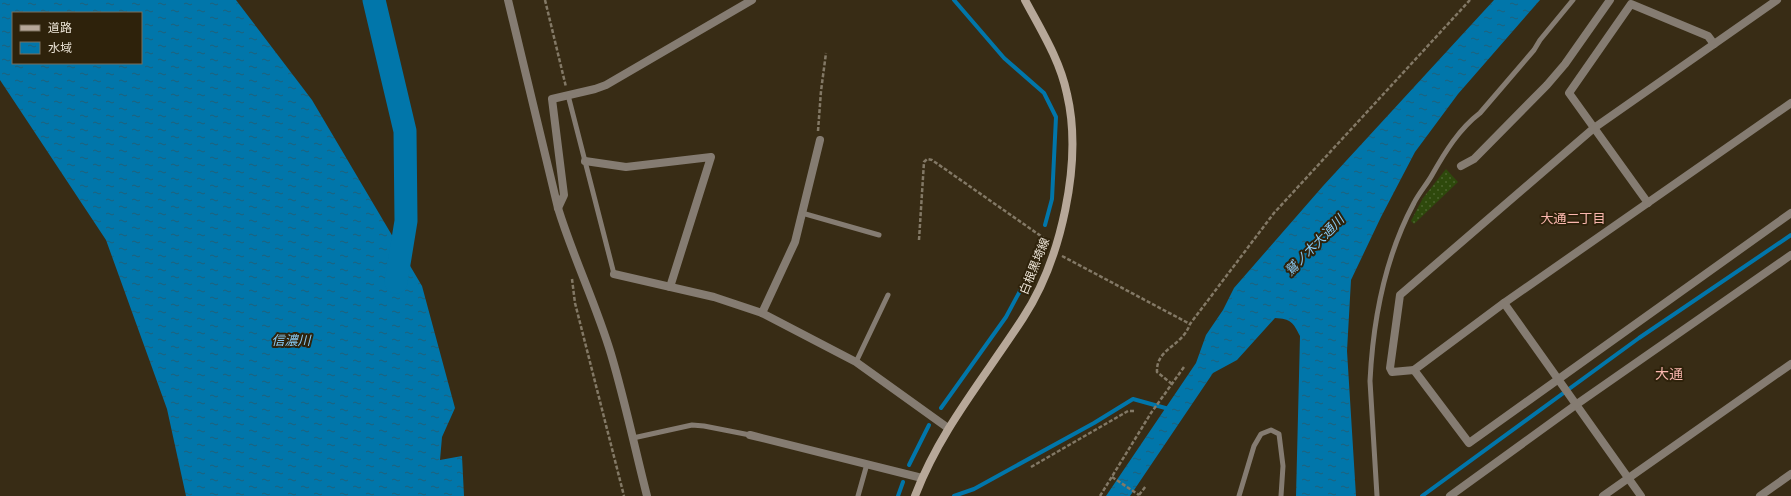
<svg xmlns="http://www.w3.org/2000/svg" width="1791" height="496" font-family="Lato,'Noto Sans JP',sans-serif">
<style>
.park{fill:url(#park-dots)}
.water{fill:url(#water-ripples);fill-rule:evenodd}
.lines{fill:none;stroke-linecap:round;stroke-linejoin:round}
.stream{stroke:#0176aa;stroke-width:4}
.river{stroke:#0176aa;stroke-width:23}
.path{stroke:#837966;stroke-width:2.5;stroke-dasharray:4 2;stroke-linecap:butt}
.service{stroke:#857c72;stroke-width:5}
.minor{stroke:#857c72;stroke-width:8}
.tertiary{stroke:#857c72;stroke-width:8}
.secondary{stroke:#b7a899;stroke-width:8}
.labels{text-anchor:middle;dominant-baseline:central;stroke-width:4;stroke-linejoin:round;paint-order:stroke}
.street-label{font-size:12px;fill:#ebe3d5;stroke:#2e220b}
.neighbourhood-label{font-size:13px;fill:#fab7ae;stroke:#2e220b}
.water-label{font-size:13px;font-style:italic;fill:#88c9f3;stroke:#2e220b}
.quarter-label{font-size:14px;fill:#fab7ae;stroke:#2e220b}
</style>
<defs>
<pattern id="park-dots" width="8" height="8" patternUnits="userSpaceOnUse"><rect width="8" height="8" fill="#2e490c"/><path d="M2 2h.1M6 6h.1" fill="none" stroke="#4c632e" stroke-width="1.8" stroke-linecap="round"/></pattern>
<pattern id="water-ripples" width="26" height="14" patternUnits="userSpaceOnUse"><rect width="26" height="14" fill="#0176aa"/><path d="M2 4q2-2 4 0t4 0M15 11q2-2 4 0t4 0" fill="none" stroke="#20607a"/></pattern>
</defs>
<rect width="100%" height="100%" fill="#382c15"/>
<path class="park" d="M 1446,169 L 1458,182 L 1414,224 L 1411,221 L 1423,198 Z"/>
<g class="water">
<path d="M 0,0 L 236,0 L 312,100 L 422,286 L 455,408 L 442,437 L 440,460 L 462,456 L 464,496 L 186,496 L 167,409 L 106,240 L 0,80 ZM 13,13 L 141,13 L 141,63 L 13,63 Z"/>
<path d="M 1494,0 L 1540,0 L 1458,94 L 1415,152 L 1381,217 L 1351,280 L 1347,351 L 1356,496 L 1296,496 L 1300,336 C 1293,322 1291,319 1275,318 L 1237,360 L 1213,373 L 1130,496 L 1106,496 L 1196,363 L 1206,335 L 1223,310 L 1234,288 L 1323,186 Z"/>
</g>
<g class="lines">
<g class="stream">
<path d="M 954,0 L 1004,58 L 1044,93 L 1056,117 L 1052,199 L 1045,225"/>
<path d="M 941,408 L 1006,317 L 1028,276"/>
<path d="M 909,465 L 929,425"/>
<path d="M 898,496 L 903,482"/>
<path d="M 954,496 L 974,489 L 1094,423 L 1133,399 L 1169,409"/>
<path d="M 1422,496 L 1639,338 L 1791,235"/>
</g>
<path class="river" d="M 374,0 L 405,131 L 406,221 L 396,282"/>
<g class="path">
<path d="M 545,0 L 566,87"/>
<path d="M 818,131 L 821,91 L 826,53"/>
<path d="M 919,240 L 924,162 L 927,159 L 932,160 L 1048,241"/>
<path d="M 1062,256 L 1190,324"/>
<path d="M 572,279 L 575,303 L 624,496"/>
<path d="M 1172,384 L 1157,372 C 1156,348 1182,347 1190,324 L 1274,213 L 1470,0"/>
<path d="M 1031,467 L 1128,411 L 1135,411"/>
<path d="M 1112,477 L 1139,495"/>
<path d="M 1139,495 L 1146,486"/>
<path d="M 1100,496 L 1151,413 L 1184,367"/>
</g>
<g class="service">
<path d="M 568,95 L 614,274"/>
<path d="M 802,213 L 879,235"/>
<path d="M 856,362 L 888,295"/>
<path d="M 633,438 L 692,425 L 704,426 L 750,435"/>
<path d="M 858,496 L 867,464"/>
<path d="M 1239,496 L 1254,446 L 1261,434 L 1271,430 L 1279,434 L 1283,466 L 1281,496"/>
<path d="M 1377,496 L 1370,381 C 1373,320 1385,257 1414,203 C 1419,193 1427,184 1432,175 C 1445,152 1459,129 1480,113 L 1534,50 L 1540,40 L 1573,0"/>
</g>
<g class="minor">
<path d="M 1791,103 L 1504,303 L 1414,370 L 1469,443 L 1791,213"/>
<path d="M 585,161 L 626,167 L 711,157 L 670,287"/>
<path d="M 1461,166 L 1474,159 L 1547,85 L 1565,64 L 1610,0"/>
<path d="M 1648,203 L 1569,93 L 1631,4 L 1708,36 L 1714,44"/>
<path d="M 558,208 L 564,195 L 552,99 L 595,89 L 606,85 L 752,0"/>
<path d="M 614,274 L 714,297 L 762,313 L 856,362 L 948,428"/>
<path d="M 1504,303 L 1641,496"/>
<path d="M 762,313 L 795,242 L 820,140"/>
<path d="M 1414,370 L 1392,372 L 1390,368 L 1400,295 L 1594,128 L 1777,0"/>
<path d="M 750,435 L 922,478"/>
<path d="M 1450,496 L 1577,404 L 1791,255"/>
<path d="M 1603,496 L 1791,364"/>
<path d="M 1760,496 L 1791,474"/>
</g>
<path class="tertiary" d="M 508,0 L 558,208 C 573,257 596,304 611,354 C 625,401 635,449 647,496"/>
<path class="secondary" d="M 915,496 C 940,430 985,377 1023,318 C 1061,260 1083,162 1067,94 C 1060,60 1041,30 1025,0"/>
</g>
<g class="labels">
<g class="street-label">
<text transform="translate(1034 266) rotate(-68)">白根黒埼線</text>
</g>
<g class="neighbourhood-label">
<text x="1573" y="218">大通二丁目</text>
</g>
<g class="water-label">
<text transform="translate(1314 245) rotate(-46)">鷲ノ木大通川</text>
<text x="291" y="340">信濃川</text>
</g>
<g class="quarter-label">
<text x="1669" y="373">大通</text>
</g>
</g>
<rect x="12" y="12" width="130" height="52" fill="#2e220b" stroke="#7a6f5c"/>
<rect x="20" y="25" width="20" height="6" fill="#b7a899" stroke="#7a6f5c"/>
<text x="48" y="32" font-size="12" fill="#ebe3d5">道路</text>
<rect x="20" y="42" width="20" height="12" fill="url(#water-ripples)" stroke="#7a6f5c"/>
<text x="48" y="52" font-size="12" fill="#ebe3d5">水域</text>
</svg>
